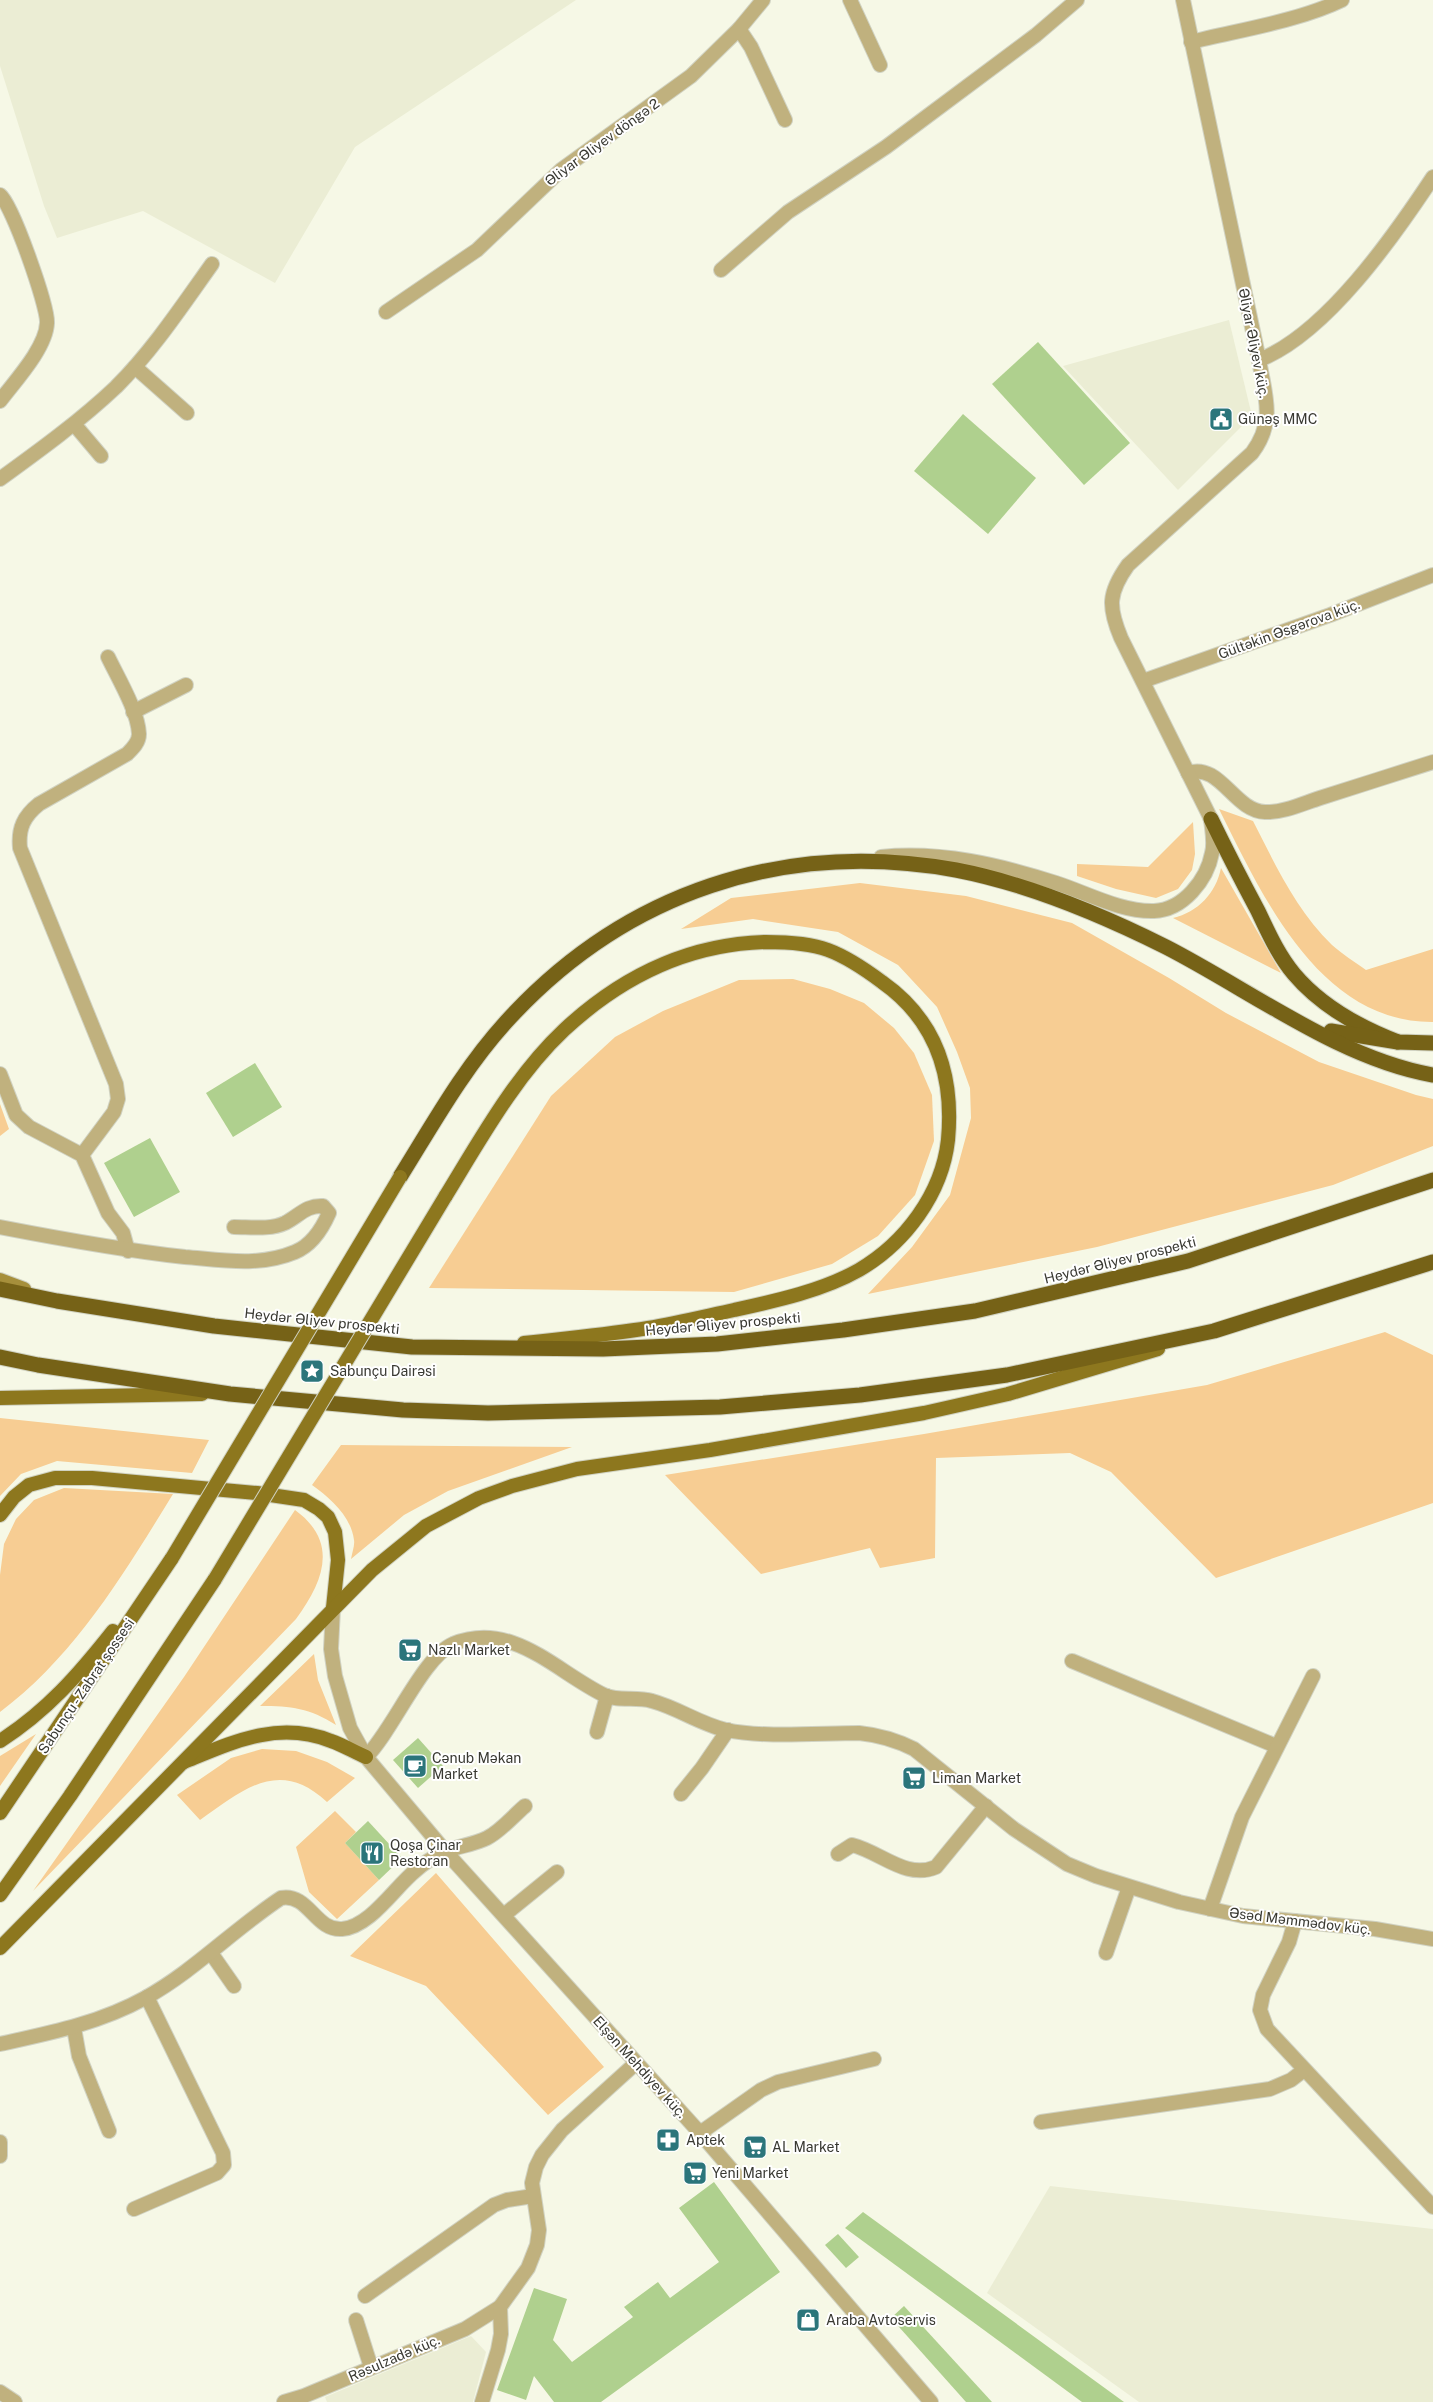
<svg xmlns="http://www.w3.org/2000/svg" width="1433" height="2402" font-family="'Public Sans',sans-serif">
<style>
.built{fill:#ebedd4}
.green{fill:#f7cd93}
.building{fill:#afd08e}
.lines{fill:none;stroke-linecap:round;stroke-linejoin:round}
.minor-casing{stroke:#d0d2c2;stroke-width:16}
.tertiary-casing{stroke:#d0d2c2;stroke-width:16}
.secondary-casing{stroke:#d0d2c2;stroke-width:16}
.primary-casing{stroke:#d0d2c2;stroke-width:16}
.motorway-casing{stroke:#d0d2c2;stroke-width:17}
.minor{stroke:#c0b17e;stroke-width:14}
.tertiary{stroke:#c0b17e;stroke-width:14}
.secondary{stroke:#a68f3b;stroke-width:14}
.primary{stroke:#8d771e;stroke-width:14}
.motorway{stroke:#766217;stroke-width:15}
.primary-bridge-casing{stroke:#d0d2c2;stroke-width:16;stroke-linecap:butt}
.primary-bridge{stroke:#8d771e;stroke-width:14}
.labels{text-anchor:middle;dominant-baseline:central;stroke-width:4;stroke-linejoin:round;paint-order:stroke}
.street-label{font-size:14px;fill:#393932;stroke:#fff}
.poi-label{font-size:14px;fill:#393932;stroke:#fff;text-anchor:start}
</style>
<rect width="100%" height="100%" fill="#f6f8e6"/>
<g class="built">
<path d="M 0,0 L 576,0 L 355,147 L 275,283 L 143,211 L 57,238 L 44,206 L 0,66 Z"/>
<path d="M 1229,320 L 1252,416 L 1178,490 L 1063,366 Z"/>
<path d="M 1050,2186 L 1433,2229 L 1433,2402 L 1139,2402 L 987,2293 Z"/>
<path d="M 471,2336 L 486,2352 L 473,2402 L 327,2402 L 325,2397 Z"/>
</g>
<g class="green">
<path d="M 1219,809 L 1253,821 C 1275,864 1296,910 1332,945 C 1342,954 1355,962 1366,970 L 1433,949 L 1433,1022 C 1319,1023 1262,895 1219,809 Z"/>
<path d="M 1193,822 L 1195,854 L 1192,870 L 1178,889 L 1156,898 L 1116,889 L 1077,876 L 1077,864 L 1148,867 Z"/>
<path d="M 1221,868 L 1281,973 L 1173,918 C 1198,912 1216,893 1221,868 Z"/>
<path d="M 860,883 L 966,896 L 1072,923 L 1169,978 L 1226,1013 L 1319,1062 L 1416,1095 L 1433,1099 L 1433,1146 L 1333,1185 L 1097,1247 L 868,1294 L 912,1247 L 950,1195 L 971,1118 L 970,1088 L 957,1052 L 937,1007 L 898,965 L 838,932 L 753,919 L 681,929 L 731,898 Z"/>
<path d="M 793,979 L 830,989 L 864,1003 L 894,1028 L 914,1053 L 932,1095 L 934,1141 L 915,1195 L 878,1236 L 832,1264 L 734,1292 L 429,1288 L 551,1096 L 615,1037 L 663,1011 L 739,980 Z"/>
<path d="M 0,1104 L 9,1129 L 0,1136 Z"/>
<path d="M 1385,1332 L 1433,1355 L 1433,1503 L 1216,1578 L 1111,1472 L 1070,1453 L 936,1458 L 935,1558 L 880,1568 L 870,1548 L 761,1574 L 665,1475 L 924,1434 L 1207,1385 Z"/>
<path d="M 0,1418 L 209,1440 L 192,1473 L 57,1461 L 21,1474 L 0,1496 Z"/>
<path d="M 341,1445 L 572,1447 L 448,1491 L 404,1515 L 351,1559 C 352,1553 355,1545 354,1540 C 351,1516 330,1498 312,1485 Z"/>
<path d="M 64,1488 L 173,1494 C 125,1572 75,1656 0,1712 L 0,1575 L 4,1544 L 16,1519 L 34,1500 Z"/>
<path d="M 295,1510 C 339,1542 324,1581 296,1619 L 33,1891 L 184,1677 Z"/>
<path d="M 314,1654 L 318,1680 L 336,1725 C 309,1708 292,1706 260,1706 Z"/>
<path d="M 36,1734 L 0,1786 L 0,1756 Z"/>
<path d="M 262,1749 L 296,1751 L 327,1762 L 355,1778 L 327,1802 C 279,1757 243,1790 200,1820 L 177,1795 L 231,1758 Z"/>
<path d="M 335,1811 L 356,1832 L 345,1843 L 379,1880 L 337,1919 L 309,1892 L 296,1847 Z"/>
<path d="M 436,1873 L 604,2067 L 548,2115 L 426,1986 L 350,1956 Z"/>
</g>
<g class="building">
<path d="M 1038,342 L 1130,443 L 1084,485 L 992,384 Z"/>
<path d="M 963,414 L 1036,478 L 988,534 L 914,471 Z"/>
<path d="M 255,1063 L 282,1107 L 233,1137 L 206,1093 Z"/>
<path d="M 150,1138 L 180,1192 L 134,1217 L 104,1163 Z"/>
<path d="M 418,1738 L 443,1766 L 418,1788 L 393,1760 Z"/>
<path d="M 368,1821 L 402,1858 L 379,1880 L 345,1843 Z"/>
<path d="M 714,2182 L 780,2272 L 601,2402 L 554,2402 L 534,2376 L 526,2400 L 497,2390 L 534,2288 L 567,2299 L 553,2340 L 572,2362 L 633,2317 L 624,2307 L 658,2282 L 670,2298 L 719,2262 L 679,2208 Z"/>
<path d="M 863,2212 L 1124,2402 L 1082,2402 L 845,2228 Z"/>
<path d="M 838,2234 L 859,2257 L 846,2268 L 825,2245 Z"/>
<path d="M 904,2306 L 992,2402 L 966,2402 L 891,2318 Z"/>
</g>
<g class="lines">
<g class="minor-casing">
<g id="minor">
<path d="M 850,0 L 880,65"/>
<path d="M 739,29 L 751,47 L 785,120"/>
<path d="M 1191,42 C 1239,30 1299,21 1342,0"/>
<path d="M 0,195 C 12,204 48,306 47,323 C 46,348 15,381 0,401"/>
<path d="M 721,270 L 788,212 L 886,147 L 1036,35 L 1077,0"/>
<path d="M 386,312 L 477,250 L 561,170 L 691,76 L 739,29 L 763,0"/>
<path d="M 1259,360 C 1326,334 1394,236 1433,177"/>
<path d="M 135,367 L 187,413"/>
<path d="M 74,424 L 101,456"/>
<path d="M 0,479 C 40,450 80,421 116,387 C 153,350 182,306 212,264"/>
<path d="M 1143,681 L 1330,615 L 1433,575"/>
<path d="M 133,712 L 186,685"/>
<path d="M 1188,773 C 1220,762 1234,811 1265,812 C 1283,813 1304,803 1320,798 C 1358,786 1395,774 1433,762"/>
<path d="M 0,1074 L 16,1115 L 29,1127 L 82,1155 L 108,1213 L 123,1233 L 128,1251"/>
<path d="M 82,1155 L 114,1112 L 118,1099 L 116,1084 L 20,848 C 18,828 24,816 39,804 L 127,754 C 132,749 139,743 139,734 C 138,711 118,678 108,657"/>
<path d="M 0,1227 C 62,1239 122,1250 185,1257 C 222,1260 259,1267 295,1252 C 312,1245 322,1229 329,1213 L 323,1206 C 306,1205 299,1216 285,1223 C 270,1230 250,1227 234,1227"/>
<path d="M 1072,1661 L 1276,1746"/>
<path d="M 597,1732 L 607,1696"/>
<path d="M 366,1757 C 393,1730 423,1657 453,1644 C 512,1620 555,1671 604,1695 C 619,1702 636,1696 652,1701 C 678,1708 700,1724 726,1730 C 765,1738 819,1733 859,1733 C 879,1735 896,1740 914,1749 L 1014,1829 L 1067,1864 L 1096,1876 L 1179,1902 L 1243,1916 L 1375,1929 L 1433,1939"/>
<path d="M 681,1794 L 702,1768 L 728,1730"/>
<path d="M 838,1854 L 852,1845 C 881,1852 906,1880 936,1867 L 986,1806"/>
<path d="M 1210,1909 L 1242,1817 L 1313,1676"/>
<path d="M 504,1915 L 557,1872"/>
<path d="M 1295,1921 L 1289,1942 L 1263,1995 L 1260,2010 L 1267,2029 L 1433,2207"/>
<path d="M 211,1953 L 234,1986"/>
<path d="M 1106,1953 L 1129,1887"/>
<path d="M 74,2028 L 79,2056 L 109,2131"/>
<path d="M 0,2044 C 50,2033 100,2023 145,1998 C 194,1971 234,1929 281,1898 C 309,1893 315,1931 342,1929 C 370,1927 395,1887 415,1871 C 424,1863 433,1857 444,1852 C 458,1846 473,1845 487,1838 C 501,1831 513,1816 525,1806"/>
<path d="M 1041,2122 L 1270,2089 L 1291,2080 L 1304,2070"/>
<path d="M 700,2133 L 761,2090 L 778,2082 L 874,2059"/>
<path d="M 0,2142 L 0,2156"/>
<path d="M 134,2209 L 217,2173 L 224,2165 L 223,2153 L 147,1997"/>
<path d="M 365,2296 L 494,2205 L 507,2200 L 533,2196"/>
<path d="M 356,2320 L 371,2367"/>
<path d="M 0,2392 L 15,2402"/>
<path d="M 284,2402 L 304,2396 L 465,2329 L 500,2307"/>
<path d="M 482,2402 L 498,2350 L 501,2334 L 500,2307 L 528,2268 L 537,2245 L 539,2230 L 532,2183 L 536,2167 L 542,2155 L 562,2130 L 636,2063"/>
</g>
</g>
<g class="tertiary-casing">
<g id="tertiary">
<path d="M 881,857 C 941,851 1000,865 1056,883 C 1087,893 1121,912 1154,911 C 1183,910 1207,880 1212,853 C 1215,843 1212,830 1211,819 L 1121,638 C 1108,607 1108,593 1128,565 L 1252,453 C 1276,421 1265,396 1259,360 L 1183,0"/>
<path d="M 333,1608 L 331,1649 L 335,1676 L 350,1728 L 366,1757 L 445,1851 L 700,2133 L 931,2402"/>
</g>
</g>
<g class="secondary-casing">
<path id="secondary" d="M 0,1280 L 24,1289"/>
</g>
<g class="primary-casing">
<g id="primary">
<path d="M 445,1197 C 480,1140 515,1076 564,1030 C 621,977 688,944 766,942 C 786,942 809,943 828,950 C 847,957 866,970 882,982 C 936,1020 954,1076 948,1140 C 942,1194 905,1243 859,1270 C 822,1291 775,1301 734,1310 C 706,1316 677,1323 648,1328 C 607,1335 565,1338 524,1343"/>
<path d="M 0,1398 L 202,1394"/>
<path d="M 0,1515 L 14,1497 L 29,1485 L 55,1478 L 92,1478 L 257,1493 L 304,1500 L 319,1509 L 328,1517 L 335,1532 L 338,1560 L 333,1608"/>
<path d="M 0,1741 C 47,1711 79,1674 113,1631"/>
<path d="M 184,1762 C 233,1742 278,1720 331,1741 C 343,1745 354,1752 366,1757"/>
<path d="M 0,1813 L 172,1558"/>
<path d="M 0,1895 L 70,1796 L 215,1579"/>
<path d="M 0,1948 L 372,1570 L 426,1526 L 479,1498 L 512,1486 L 577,1469 L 710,1450 L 924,1413 L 1008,1394 L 1158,1349"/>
</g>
</g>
<g class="motorway-casing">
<g id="motorway">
<path d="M 1211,819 C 1226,850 1242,881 1258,911 C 1268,932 1278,955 1294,974 C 1321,1006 1359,1027 1398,1042"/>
<path d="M 1331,1031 L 1398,1042 L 1433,1043"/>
<path d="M 400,1177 C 433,1124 464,1068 506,1022 C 624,892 784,839 956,870 C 1029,884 1100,914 1166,947 C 1250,990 1340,1059 1433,1075"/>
<path d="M 0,1289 L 57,1301 L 214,1326 L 412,1347 L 603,1349 L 717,1344 L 843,1330 L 975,1311 L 1188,1261 L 1433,1180"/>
<path d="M 0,1357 L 38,1365 L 230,1394 L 403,1410 L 488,1413 L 720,1407 L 860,1395 L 1007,1375 L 1214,1331 L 1433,1262"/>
</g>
</g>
<use href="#minor" class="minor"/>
<use href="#tertiary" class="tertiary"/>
<use href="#secondary" class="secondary"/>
<use href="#primary" class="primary"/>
<use href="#motorway" class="motorway"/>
<g class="primary-bridge-casing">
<g id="primary-bridge">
<path d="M 172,1558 L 400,1177"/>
<path d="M 215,1579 L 445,1197"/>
</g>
</g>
<use href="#primary-bridge" class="primary-bridge"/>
</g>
<defs>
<g id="civic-square" transform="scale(1.25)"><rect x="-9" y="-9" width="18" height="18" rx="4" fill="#2b757b" stroke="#fff"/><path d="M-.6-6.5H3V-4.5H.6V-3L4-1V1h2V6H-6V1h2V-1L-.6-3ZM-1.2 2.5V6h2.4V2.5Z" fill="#fff"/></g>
<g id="sight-square" transform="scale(1.25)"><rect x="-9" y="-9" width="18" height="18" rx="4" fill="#2b757b" stroke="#fff"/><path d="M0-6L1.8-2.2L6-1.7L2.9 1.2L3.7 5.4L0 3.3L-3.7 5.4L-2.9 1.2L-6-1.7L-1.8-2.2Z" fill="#fff"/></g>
<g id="supermarket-square" transform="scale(1.25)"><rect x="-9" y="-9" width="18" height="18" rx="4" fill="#2b757b" stroke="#fff"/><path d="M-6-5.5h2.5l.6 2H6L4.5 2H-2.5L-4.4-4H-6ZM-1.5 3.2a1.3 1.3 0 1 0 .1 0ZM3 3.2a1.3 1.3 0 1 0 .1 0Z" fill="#fff"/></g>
<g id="cafe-square" transform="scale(1.25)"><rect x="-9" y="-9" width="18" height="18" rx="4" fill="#2b757b" stroke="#fff"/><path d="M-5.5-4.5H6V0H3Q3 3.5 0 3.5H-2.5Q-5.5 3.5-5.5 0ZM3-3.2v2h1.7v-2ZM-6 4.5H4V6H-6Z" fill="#fff"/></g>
<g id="restaurant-square" transform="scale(1.25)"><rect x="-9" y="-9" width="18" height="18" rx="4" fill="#2b757b" stroke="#fff"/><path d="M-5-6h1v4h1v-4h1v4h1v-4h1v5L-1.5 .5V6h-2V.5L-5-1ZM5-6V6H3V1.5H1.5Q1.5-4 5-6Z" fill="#fff"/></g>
<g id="pharmacy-square" transform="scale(1.25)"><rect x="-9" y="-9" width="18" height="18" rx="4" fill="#2b757b" stroke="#fff"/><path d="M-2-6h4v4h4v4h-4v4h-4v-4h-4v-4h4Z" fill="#fff"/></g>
<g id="shop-square" transform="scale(1.25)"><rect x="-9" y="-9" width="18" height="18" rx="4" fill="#2b757b" stroke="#fff"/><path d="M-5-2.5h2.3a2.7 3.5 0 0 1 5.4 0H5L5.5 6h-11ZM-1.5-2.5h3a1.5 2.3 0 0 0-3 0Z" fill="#fff"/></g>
</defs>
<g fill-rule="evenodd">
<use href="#civic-square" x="1221" y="419"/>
<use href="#sight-square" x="312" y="1371"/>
<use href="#supermarket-square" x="410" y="1650"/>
<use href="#cafe-square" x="415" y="1766"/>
<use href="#supermarket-square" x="914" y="1778"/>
<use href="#restaurant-square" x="372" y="1853"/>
<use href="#pharmacy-square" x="668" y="2140"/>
<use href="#supermarket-square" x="755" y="2147"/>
<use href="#supermarket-square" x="695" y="2173"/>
<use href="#shop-square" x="808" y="2320"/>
</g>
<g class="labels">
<g class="street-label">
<text transform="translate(602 142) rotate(-36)">Əliyar Əliyev döngə 2</text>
<text transform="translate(1254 343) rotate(79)">Əliyar Əliyev küç.</text>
<text transform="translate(1289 629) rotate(-20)">Gültəkin Əsgərova küç.</text>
<text transform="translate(1120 1260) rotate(-14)">Heydər Əliyev prospekti</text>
<text transform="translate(322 1321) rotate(6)">Heydər Əliyev prospekti</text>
<text transform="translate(723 1324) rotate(-5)">Heydər Əliyev prospekti</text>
<text transform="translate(86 1686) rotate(-56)">Sabunçu - Zabrat şossesi</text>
<text transform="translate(1300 1921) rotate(7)">Əsəd Məmmədov küç.</text>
<text transform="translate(640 2067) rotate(48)">Elşən Mehdiyev küç.</text>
<text transform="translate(394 2358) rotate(-23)">Rəsulzadə küç.</text>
</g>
<g class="poi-label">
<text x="1238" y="419">Günəş MMC</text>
<text x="330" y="1371">Sabunçu Dairəsi</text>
<text x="428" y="1650">Nazlı Market</text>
<text x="432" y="1758">Cənub Məkan<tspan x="432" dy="16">Market</tspan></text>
<text x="932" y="1778">Liman Market</text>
<text x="390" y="1845">Qoşa Çinar<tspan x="390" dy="16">Restoran</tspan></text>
<text x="686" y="2140">Aptek</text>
<text x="772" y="2147">AL Market</text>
<text x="712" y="2173">Yeni Market</text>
<text x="826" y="2320">Araba Avtoservis</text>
</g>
</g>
</svg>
